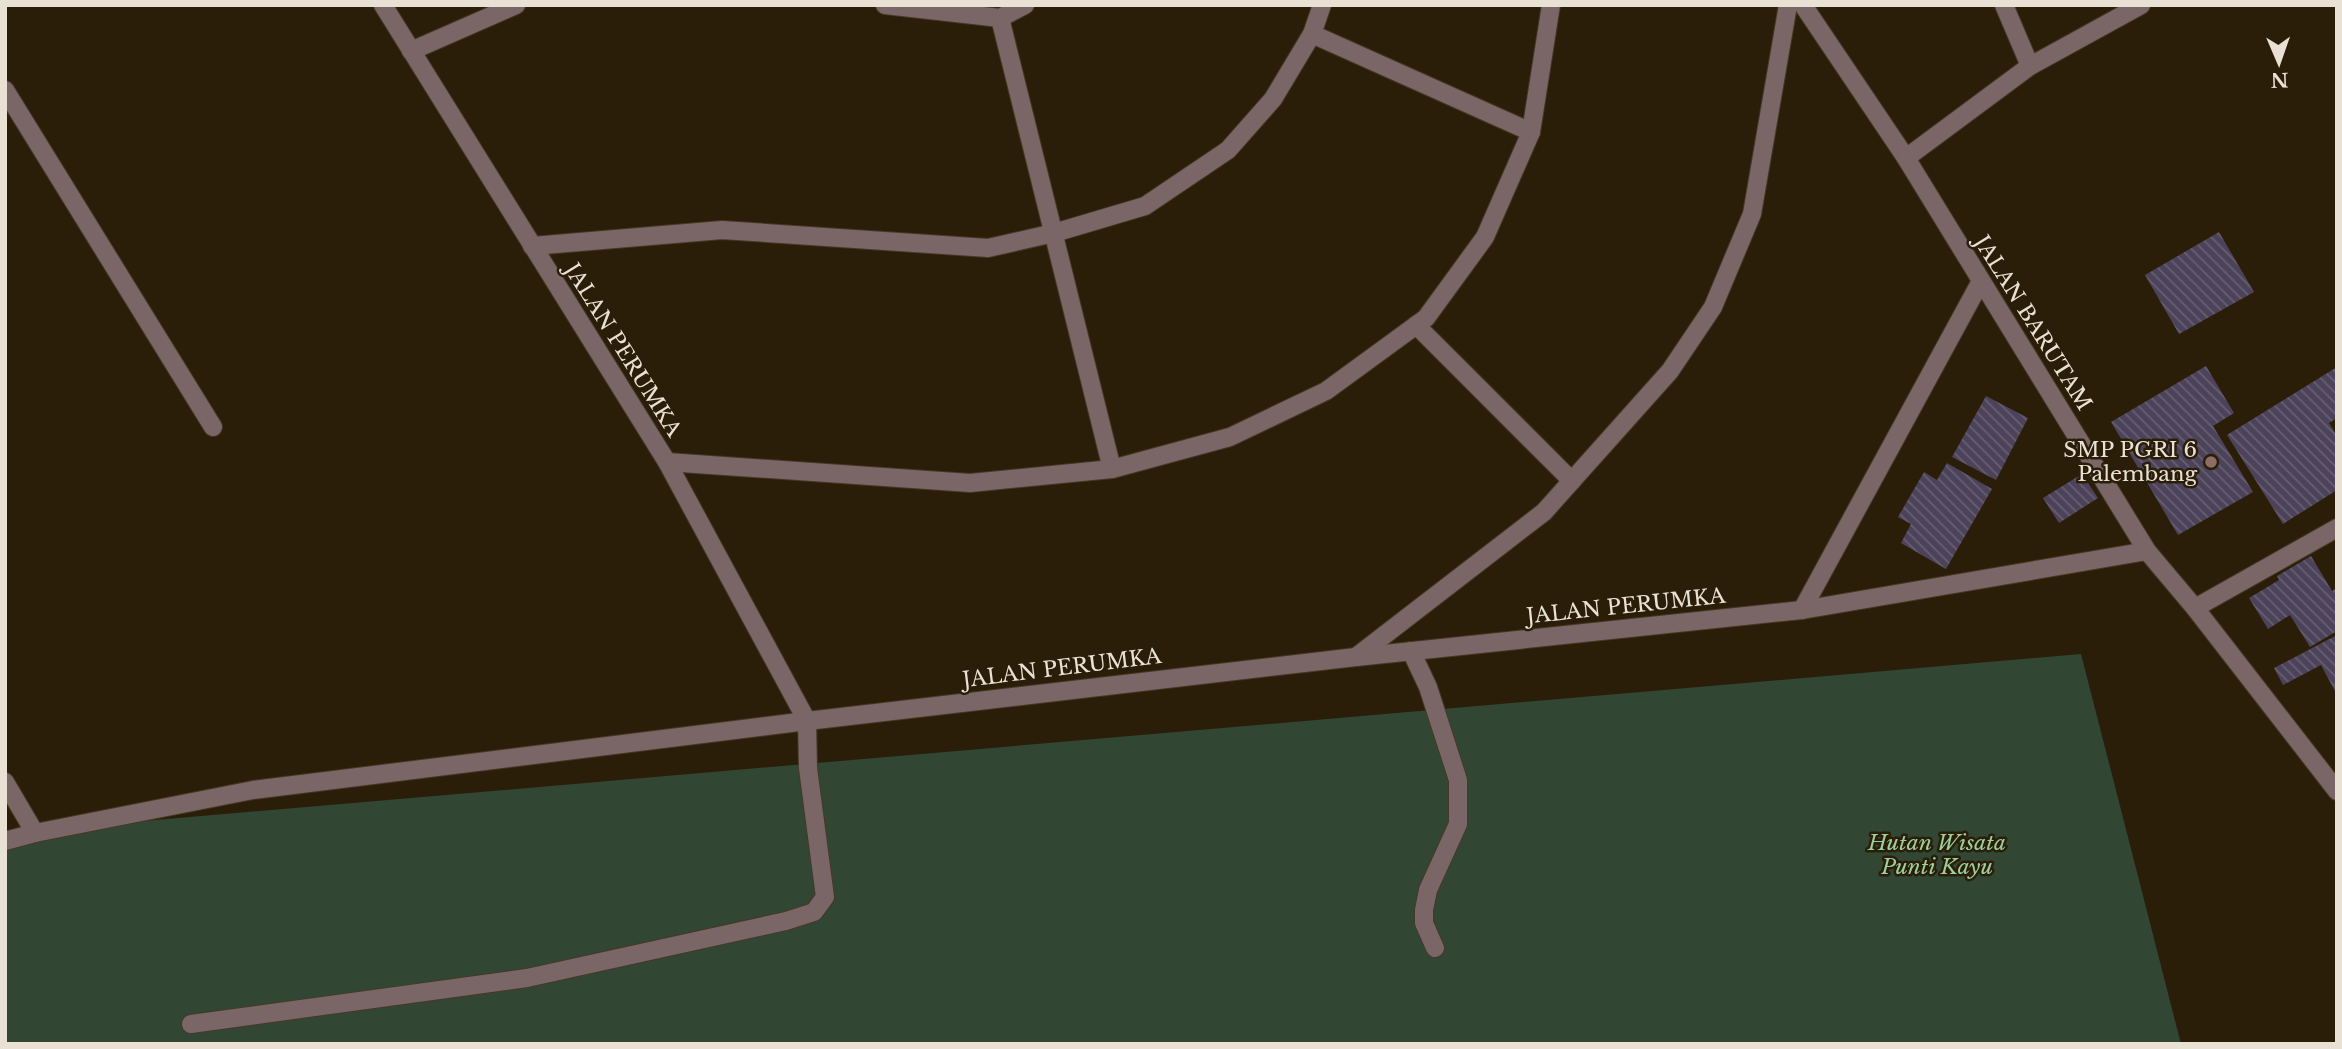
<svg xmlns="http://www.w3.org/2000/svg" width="2342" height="1049" font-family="'Libre Baskerville',serif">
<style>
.green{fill:#324733}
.building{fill:url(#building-back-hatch)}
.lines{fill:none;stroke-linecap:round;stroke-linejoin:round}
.minor-casing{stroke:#453925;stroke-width:20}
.minor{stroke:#7a6666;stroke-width:18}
.education-dot{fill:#8d6e63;stroke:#2a1e09;stroke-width:2.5}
.labels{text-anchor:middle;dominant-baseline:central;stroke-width:5;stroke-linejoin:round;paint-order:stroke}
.street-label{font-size:21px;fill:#e9e1d4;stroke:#2a1e09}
.poi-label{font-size:21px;fill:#e9e1d4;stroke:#2a1e09;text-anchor:end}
.park-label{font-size:21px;font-style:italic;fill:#9bcf9d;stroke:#2a1e09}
</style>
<defs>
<pattern id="building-back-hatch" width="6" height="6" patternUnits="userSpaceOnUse" patternTransform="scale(1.75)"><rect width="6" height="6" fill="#4c435a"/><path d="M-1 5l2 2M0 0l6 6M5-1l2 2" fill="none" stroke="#665e71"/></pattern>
</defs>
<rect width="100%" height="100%" fill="#2a1e09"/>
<path class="green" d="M 2081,654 L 2181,1044 L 5,1044 L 5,833 Z"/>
<g class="building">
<path d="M 2219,232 L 2254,292 L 2179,334 L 2145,275 Z"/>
<path d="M 2206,366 L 2234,413 L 2213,426 L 2253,492 L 2178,535 L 2111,422 Z"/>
<path d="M 2337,367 L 2337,418 L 2329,423 L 2337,436 L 2337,490 L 2283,524 L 2227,435 Z"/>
<path d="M 1986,396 L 2028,418 L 1996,480 L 1952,457 Z"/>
<path d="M 1947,463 L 1992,489 L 1946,569 L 1901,543 L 1911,524 L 1898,517 L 1924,472 L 1937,480 Z"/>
<path d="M 2082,474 L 2098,498 L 2059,523 L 2043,498 Z"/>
<path d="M 2311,556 L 2332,591 L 2337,588 L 2337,631 L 2310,647 L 2290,615 L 2268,629 L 2249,598 L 2279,580 L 2277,576 Z"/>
<path d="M 2337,635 L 2337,695 L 2321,665 L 2283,685 L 2274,668 Z"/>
</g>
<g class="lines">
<g class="minor-casing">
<g id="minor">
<path d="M 383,5 L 667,462 L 807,721 L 1356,657 L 1802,610 L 2147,551"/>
<path d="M 885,5 L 1000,18 L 1025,5"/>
<path d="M 1803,5 L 1906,158 L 2147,551 L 2195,608 L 2337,791"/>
<path d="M 2004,5 L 2030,66"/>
<path d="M 1000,18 L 1112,469"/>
<path d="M 1312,34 L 1531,132"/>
<path d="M 411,51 L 516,5"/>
<path d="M 5,90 L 213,427"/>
<path d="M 1906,158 L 2030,66 L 2141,5"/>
<path d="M 532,246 L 722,230 L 988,248 L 1054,233 L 1145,206 L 1228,150 L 1273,99 L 1312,34 L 1322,5"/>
<path d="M 1416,325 L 1572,481"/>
<path d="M 667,462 L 970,483 L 1112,469 L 1230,437 L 1326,391 L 1426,318 L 1485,237 L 1531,132 L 1551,5"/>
<path d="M 2195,608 L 2337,528"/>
<path d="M 1802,610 L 1981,281"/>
<path d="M 1411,651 L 1428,687 L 1458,780 L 1458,824 L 1428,890 L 1424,910 L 1424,923 L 1435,948"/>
<path d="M 1356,657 L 1544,512 L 1670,371 L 1713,307 L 1752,214 L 1788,5"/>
<path d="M 5,782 L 35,833 L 5,841"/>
<path d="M 35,833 L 253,790 L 807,721 L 808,768 L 825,897 L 814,912 L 786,921 L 527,978 L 191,1024"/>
</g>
</g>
<use href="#minor" class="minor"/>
</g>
<circle class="education-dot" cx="2211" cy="462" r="7"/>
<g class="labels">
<g class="street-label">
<text transform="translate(2033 323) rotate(58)">JALAN BARUTAM</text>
<text transform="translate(623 350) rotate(58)">JALAN PERUMKA</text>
<text transform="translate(1626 606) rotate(-6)">JALAN PERUMKA</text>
<text transform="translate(1062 668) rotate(-7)">JALAN PERUMKA</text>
</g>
<g class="poi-label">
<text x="2197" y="450">SMP PGRI 6<tspan x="2197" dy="24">Palembang</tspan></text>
</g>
<g class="park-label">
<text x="1937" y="843">Hutan Wisata<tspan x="1937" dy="24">Punti Kayu</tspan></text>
</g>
</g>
<rect width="2342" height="1049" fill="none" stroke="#e9e1d4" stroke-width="14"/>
<g transform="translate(2279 63) rotate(178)" stroke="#2a1e09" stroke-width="5" paint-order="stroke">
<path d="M0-5L12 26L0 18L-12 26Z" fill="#e9e1d4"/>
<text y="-10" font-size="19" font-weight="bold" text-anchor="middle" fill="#e9e1d4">N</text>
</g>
</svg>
